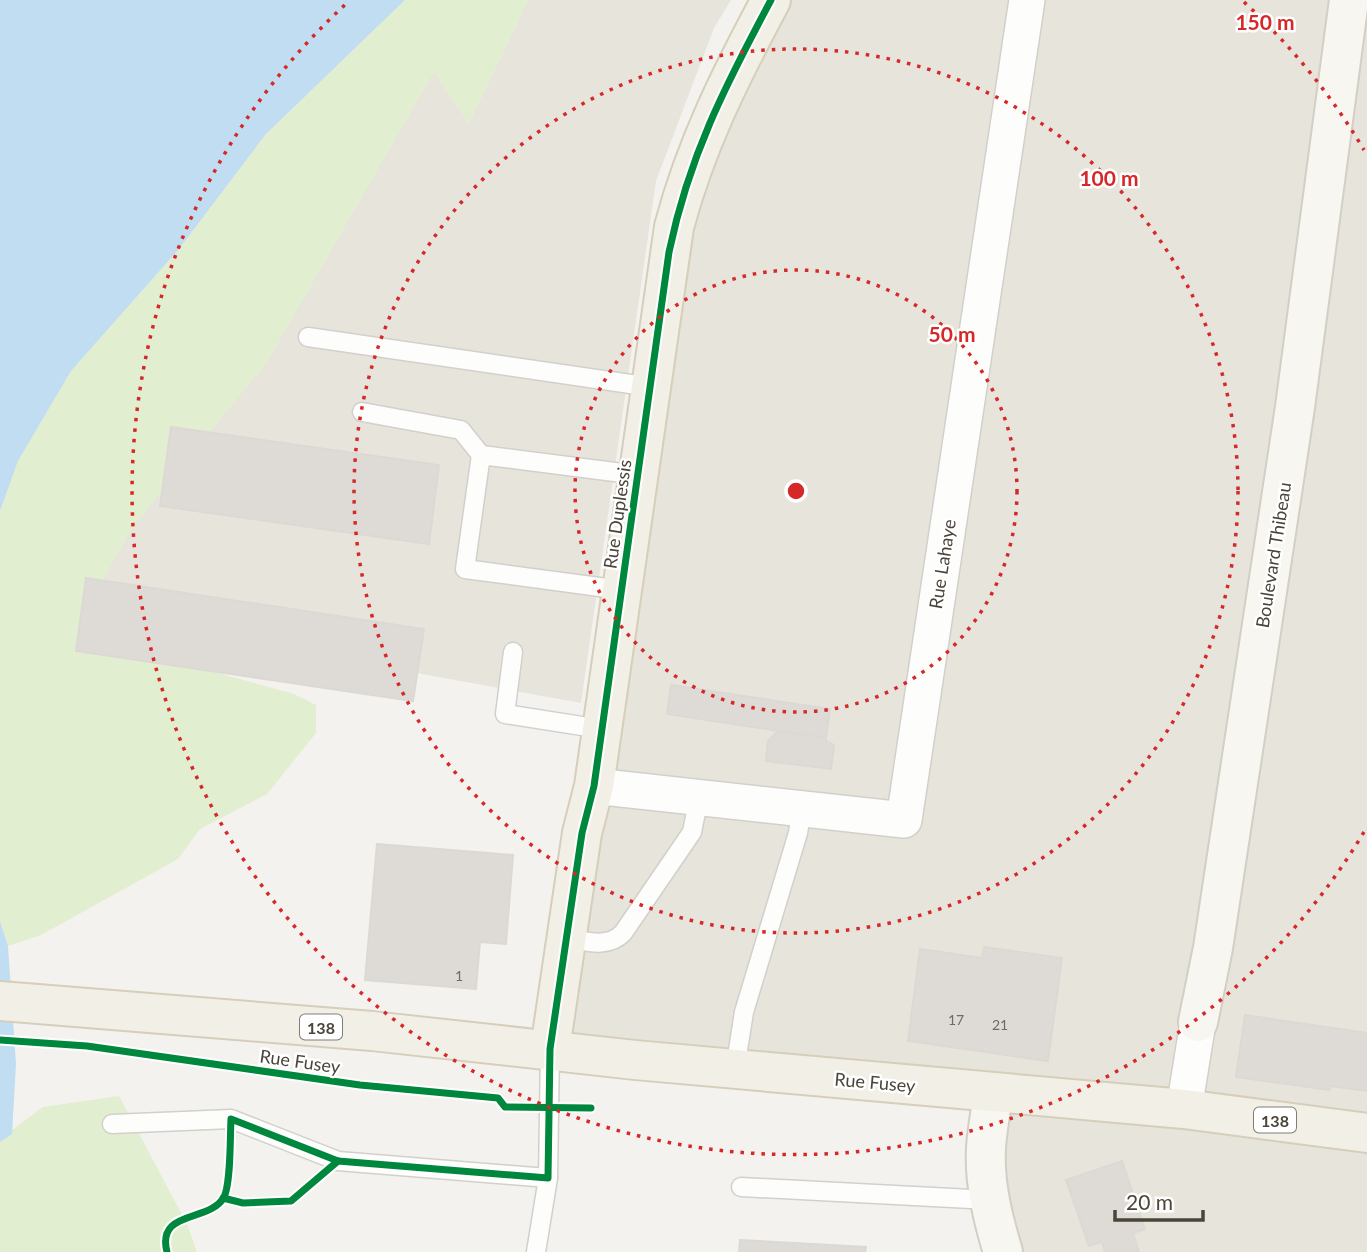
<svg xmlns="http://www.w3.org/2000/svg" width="1367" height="1252" font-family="Lato,sans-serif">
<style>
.residential{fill:#e7e4dc}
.green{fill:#e1eecf}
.water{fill:#c0ddf1}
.building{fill:#dedbd6;stroke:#dcd9d4;stroke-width:2}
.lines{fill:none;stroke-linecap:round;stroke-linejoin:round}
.lane-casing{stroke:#d2d0cb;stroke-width:21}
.street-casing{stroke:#d2d0cb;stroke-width:38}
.secondary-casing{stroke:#d3cfc5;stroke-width:42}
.primary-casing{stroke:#d6cebb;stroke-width:42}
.lane{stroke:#fdfdfc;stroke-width:18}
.street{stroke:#fdfdfc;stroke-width:35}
.secondary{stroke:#f7f6f1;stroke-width:38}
.primary{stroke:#f2efe6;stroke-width:38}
.cycleway-casing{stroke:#fff;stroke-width:11}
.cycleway{stroke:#00873e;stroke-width:7}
.ring{fill:none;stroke:#d62828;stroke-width:3.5;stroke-dasharray:3.5 7}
.labels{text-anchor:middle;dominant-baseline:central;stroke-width:5;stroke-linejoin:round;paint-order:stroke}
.number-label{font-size:14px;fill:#706a61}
.shield{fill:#fff;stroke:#817c74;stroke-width:2}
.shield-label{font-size:16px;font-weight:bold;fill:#4b4439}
.street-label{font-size:18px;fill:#4b4439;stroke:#fff}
.centre{fill:#d62828;stroke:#fff;stroke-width:3.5}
.ring-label{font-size:21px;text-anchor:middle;font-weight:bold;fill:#d62828;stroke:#fff;stroke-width:5;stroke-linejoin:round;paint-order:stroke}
</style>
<rect width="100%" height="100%" fill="#f4f2ee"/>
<g class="residential">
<path d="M 528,0 L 731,0 L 714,28 L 656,181 L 581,703 L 64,609 L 266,363 L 434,71 L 469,123 Z"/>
<path d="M 771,0 L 1367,0 L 1367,1252 L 1003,1252 L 993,1093 L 550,1049 L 669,252 Z"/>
</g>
<g class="green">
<path d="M 405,0 L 528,0 L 469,124 L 434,72 L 266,363 L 134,525 L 102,581 L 108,643 L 294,694 L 316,705 L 316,733 L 267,794 L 200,829 L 178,859 L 41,935 L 8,946 L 0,921 L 0,511 L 18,461 L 71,371 L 179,249 L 266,134 Z"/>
<path d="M 119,1096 L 187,1224 L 197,1252 L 0,1252 L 0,1139 L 43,1107 Z"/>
</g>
<g class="water">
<path d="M 0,0 L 405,0 L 266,134 L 179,249 L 71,371 L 18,461 L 0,511 Z"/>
<path d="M 0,921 L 8,946 L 16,1064 L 12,1134 L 0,1142 Z"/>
</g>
<g class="building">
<path d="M 171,427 L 439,465 L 429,544 L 160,506 Z"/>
<path d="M 86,578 L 424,629 L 413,701 L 76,651 Z"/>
<path d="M 671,685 L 830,709 L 826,738 L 667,714 Z"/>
<path d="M 778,731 L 826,738 L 826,741 L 834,745 L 831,769 L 766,761 L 768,741 Z"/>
<path d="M 377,844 L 513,855 L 506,944 L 480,942 L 476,989 L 365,980 Z"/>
<path d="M 984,947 L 1062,958 L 1048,1061 L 908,1041 L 920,949 L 982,958 Z"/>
<path d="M 1245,1015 L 1367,1033 L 1367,1091 L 1330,1086 L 1330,1090 L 1236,1077 Z"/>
<path d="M 1122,1161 L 1145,1229 L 1133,1233 L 1139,1252 L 1105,1252 L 1102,1242 L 1089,1246 L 1066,1180 Z"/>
<path d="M 740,1240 L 866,1247 L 865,1252 L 739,1252 Z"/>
</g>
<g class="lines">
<g class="lane-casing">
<g id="lane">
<path d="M 308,337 L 651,387"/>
<path d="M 362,412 L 461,430 L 481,455"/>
<path d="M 622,590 L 465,569 L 481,455 L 638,475"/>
<path d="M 513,652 L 505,714 L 601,729"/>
<path d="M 566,938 C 586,941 607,949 623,933 L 692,832 L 699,797"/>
<path d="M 735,1069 L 744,1012 L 798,833 L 802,808"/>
<path d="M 112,1124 L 231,1119 L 338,1161 L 548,1178"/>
<path d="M 741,1187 L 990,1200"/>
<path d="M 536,1252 L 548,1178 L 550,1049"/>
</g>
</g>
<g class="street-casing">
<g id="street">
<path d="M 594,786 L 904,820 L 1027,0"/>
<path d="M 1184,1109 L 1198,1022"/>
</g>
</g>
<g class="secondary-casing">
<g id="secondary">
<path d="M 1198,1022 L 1213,948 L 1295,407 L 1349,0"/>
<path d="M 993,1093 C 991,1111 987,1130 986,1148 C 984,1183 993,1219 1003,1252"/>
</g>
</g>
<g class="primary-casing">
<g id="primary">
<path d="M 0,1001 L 372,1031 L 635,1060 L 1184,1109 L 1367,1133"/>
<path d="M 550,1049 L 582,833 L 594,786 L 674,227 C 696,144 731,75 771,0"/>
</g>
</g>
<use href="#lane" class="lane"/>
<use href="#street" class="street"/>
<use href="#secondary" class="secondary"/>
<use href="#primary" class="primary"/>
<g class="cycleway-casing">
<g id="cycleway">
<path d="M 0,1040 L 87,1046 L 360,1085 L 498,1098 L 505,1107 L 591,1108"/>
<path d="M 223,1198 L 243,1203 L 291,1201 L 338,1161"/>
<path d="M 167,1252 C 156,1209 210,1223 224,1197 C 231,1183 230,1137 231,1119 L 338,1161 L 548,1178 L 550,1049 L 582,833 L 594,786 L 669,252 C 689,156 725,86 771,0"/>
</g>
</g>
<use href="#cycleway" class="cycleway"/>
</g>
<g class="ring">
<circle cx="796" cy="491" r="221"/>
<circle cx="796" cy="491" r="442"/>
<path d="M1364 832A663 663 0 1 1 348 2M1244 2A663 663 0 0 1 1364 150"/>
</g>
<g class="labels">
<g class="number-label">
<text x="459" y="975">1</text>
<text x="956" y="1019">17</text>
<text x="1000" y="1024">21</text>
</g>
<g class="shield">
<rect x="300" y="1014.5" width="42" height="25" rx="5"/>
<rect x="1254" y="1107.5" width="42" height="25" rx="5"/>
</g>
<g class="shield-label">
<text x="321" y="1027">138</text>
<text x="1275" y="1120">138</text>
</g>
<g class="street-label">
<text transform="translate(617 514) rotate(-82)">Rue Duplessis</text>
<text transform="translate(1273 555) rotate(-81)">Boulevard Thibeau</text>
<text transform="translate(942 564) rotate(-81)">Rue Lahaye</text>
<text transform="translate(300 1061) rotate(8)">Rue Fusey</text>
<text transform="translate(875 1082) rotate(5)">Rue Fusey</text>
</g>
</g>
<circle cx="796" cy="491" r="10" class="centre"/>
<g class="ring-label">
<text x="1265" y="30">150 m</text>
<text x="1109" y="186">100 m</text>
<text x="952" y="342">50 m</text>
</g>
<path d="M1115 1210v10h88v-10" fill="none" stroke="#4b4439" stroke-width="3.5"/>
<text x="1126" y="1210" font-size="21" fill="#4b4439" stroke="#ffffff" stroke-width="5" paint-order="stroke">20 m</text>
</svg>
